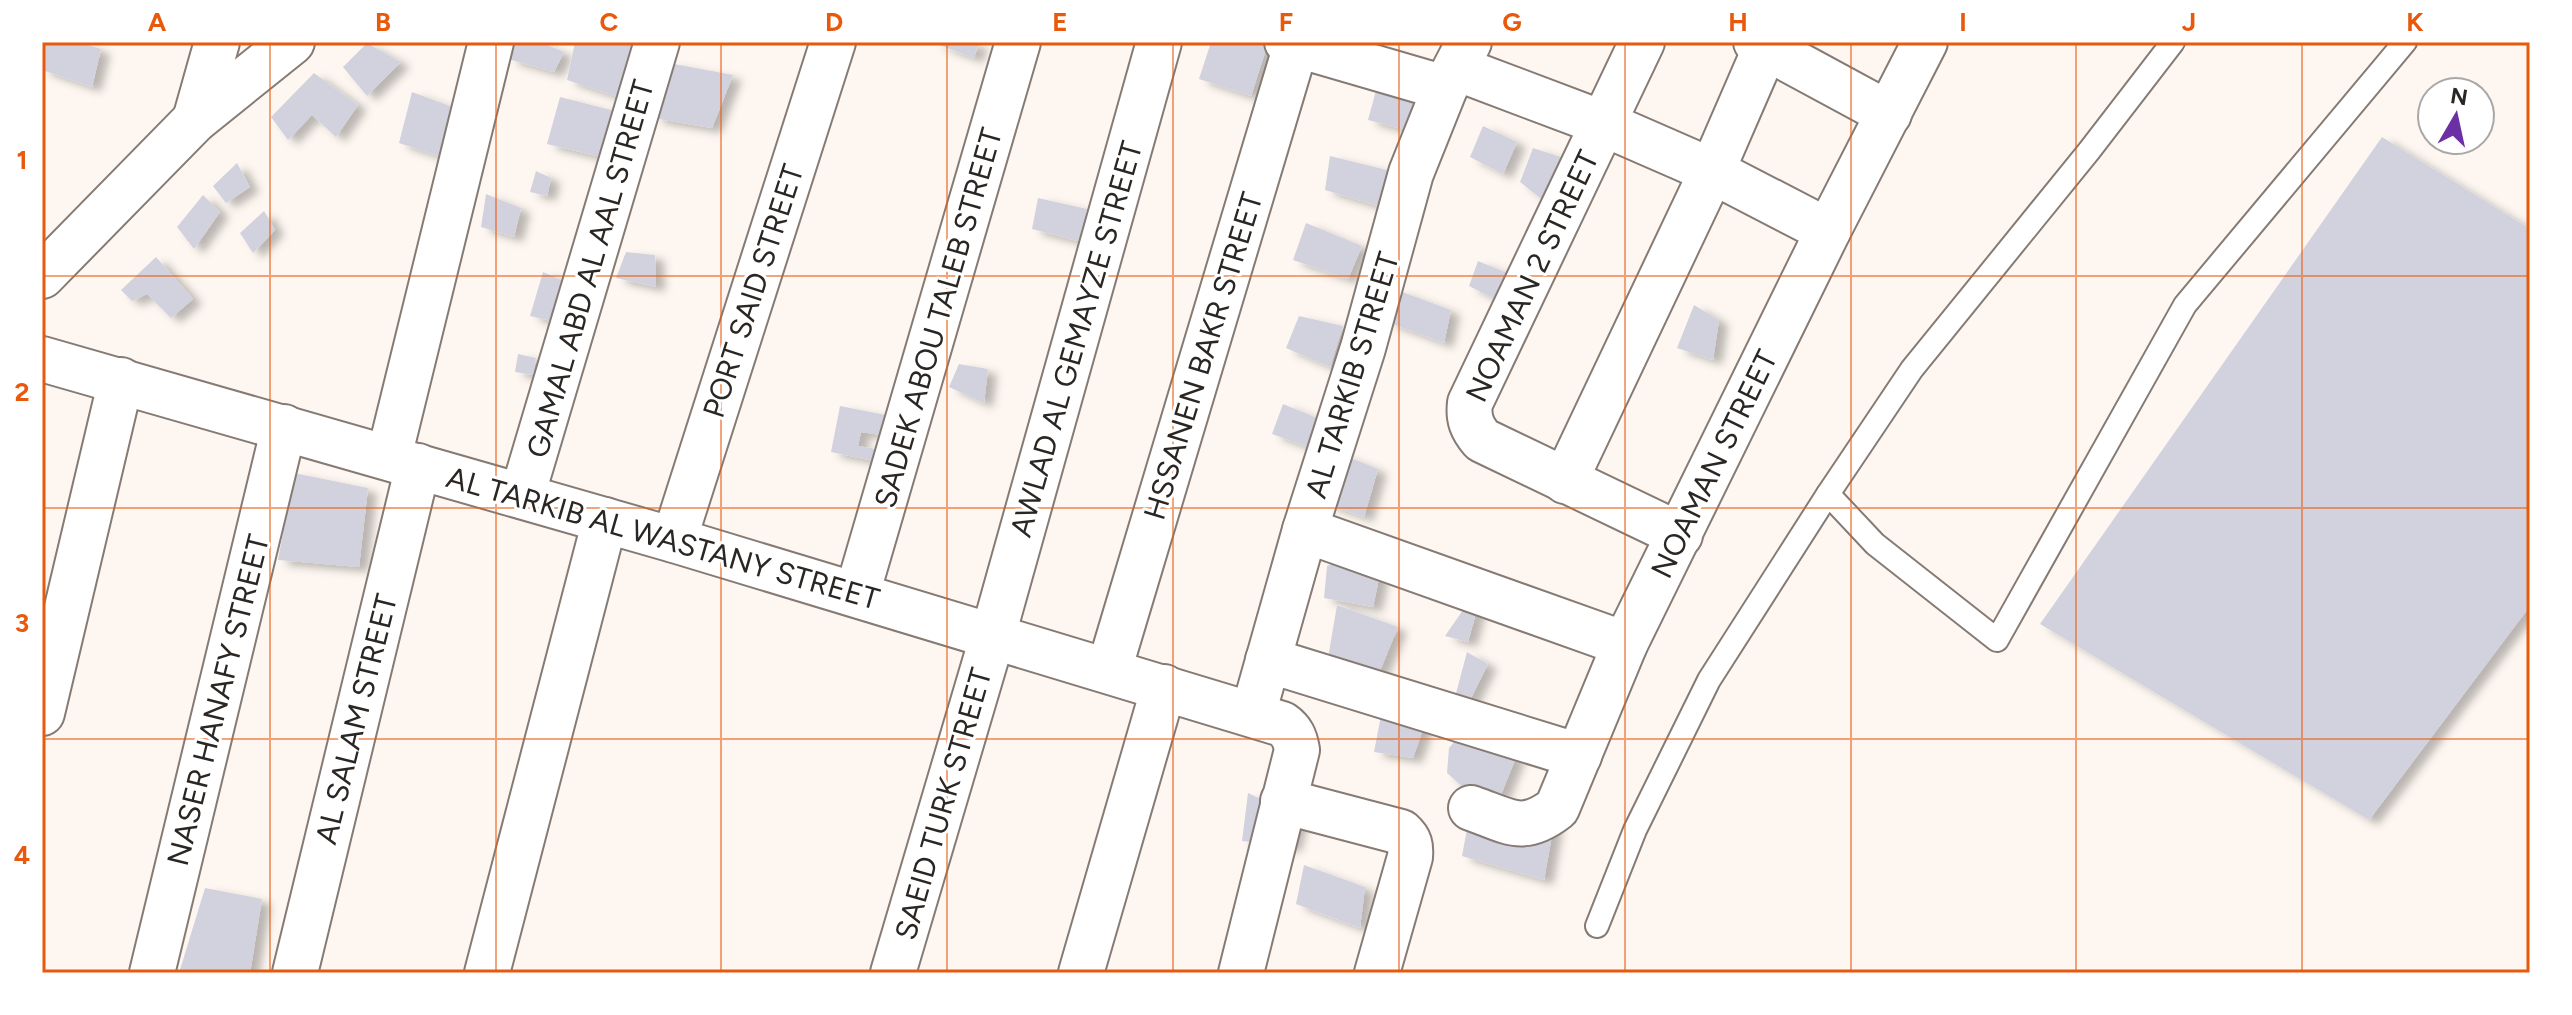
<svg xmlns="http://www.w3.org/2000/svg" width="2572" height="1015" font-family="Figtree,sans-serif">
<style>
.building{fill:#d2d1de;filter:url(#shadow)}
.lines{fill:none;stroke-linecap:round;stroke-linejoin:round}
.service-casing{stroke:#867b74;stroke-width:26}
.minor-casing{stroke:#867b74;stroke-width:48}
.service{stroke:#fff;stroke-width:22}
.minor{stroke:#fff;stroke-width:44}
.grid{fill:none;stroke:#e8590c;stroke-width:2;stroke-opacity:0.55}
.labels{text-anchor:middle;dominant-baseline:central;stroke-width:6;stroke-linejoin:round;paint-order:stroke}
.street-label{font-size:30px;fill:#2a2623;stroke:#fff}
.neatline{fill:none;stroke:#e8590c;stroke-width:3}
.grid-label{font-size:26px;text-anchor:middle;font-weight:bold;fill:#e8590c}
</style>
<defs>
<filter id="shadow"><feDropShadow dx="9" dy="5" stdDeviation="4" flood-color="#0004"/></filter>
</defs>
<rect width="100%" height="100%" fill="#fef7f1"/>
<g class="building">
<path d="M 44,42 L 79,42 L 101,49 L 92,87 L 42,70 Z"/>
<path d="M 515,42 L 540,42 L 564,52 L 554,72 L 508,59 Z"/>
<path d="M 575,42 L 633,42 L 618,97 L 567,80 Z"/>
<path d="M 931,42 L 979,42 L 974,58 Z"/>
<path d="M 1211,42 L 1255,42 L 1267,46 L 1251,96 L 1199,79 Z"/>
<path d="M 367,43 L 401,62 L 367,96 L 343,67 Z"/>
<path d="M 669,63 L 733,75 L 712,128 L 653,118 Z"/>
<path d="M 314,73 L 358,105 L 336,137 L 312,115 L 288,140 L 271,117 Z"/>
<path d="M 1378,83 L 1420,94 L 1413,132 L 1368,120 Z"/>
<path d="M 412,92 L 458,109 L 448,159 L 399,143 Z"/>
<path d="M 560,97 L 619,112 L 601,157 L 547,144 Z"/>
<path d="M 1483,126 L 1517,142 L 1503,174 L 1470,157 Z"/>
<path d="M 2382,137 L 2530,229 L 2530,606 L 2369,820 L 2040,624 Z"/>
<path d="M 1533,148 L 1567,159 L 1549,205 L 1520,182 Z"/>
<path d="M 1330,156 L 1391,171 L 1382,207 L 1325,190 Z"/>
<path d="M 237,163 L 250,187 L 226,203 L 213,186 Z"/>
<path d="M 536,171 L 551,178 L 547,196 L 530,192 Z"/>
<path d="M 486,194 L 521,208 L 514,237 L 481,227 Z"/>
<path d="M 203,195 L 220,212 L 194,249 L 177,227 Z"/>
<path d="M 1038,198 L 1087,209 L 1078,241 L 1032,229 Z"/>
<path d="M 264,211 L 275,230 L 253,253 L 240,233 Z"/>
<path d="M 1306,223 L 1362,246 L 1348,279 L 1293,260 Z"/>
<path d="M 626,252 L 655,255 L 656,287 L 616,278 Z"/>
<path d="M 156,257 L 193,299 L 171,318 L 147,294 L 132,301 L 121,290 Z"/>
<path d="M 1478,261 L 1507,273 L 1495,299 L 1469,286 Z"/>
<path d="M 543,272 L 566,282 L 556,322 L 530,316 Z"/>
<path d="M 1397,290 L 1451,310 L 1444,343 L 1387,322 Z"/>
<path d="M 1694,305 L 1719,320 L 1713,360 L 1677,348 Z"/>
<path d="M 1299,316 L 1343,326 L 1330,367 L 1286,348 Z"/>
<path d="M 518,354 L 536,358 L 533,375 L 515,372 Z"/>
<path d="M 959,364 L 988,369 L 984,403 L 949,387 Z"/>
<path d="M 1283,404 L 1317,418 L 1308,447 L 1272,434 Z"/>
<path d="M 840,406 L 886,415 L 881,435 L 861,432 L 858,446 L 881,450 L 879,462 L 831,452 Z"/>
<path d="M 1341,454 L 1378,469 L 1364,517 L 1326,504 Z"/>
<path d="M 294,473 L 368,488 L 359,567 L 278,560 Z"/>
<path d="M 1350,555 L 1382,564 L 1373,607 L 1324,598 L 1327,566 Z"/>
<path d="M 1466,594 L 1479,601 L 1468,642 L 1445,636 L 1463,610 Z"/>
<path d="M 1337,605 L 1398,627 L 1379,673 L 1328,658 Z"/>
<path d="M 1467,652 L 1488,664 L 1469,702 L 1455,697 Z"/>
<path d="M 1383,705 L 1427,717 L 1413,758 L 1374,752 Z"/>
<path d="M 1462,732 L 1517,755 L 1500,797 L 1467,791 L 1447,773 L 1449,748 Z"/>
<path d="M 1248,793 L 1300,817 L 1292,847 L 1242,841 Z"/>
<path d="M 1471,808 L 1554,824 L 1544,880 L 1462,856 Z"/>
<path d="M 1304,865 L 1365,887 L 1360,928 L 1296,904 Z"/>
<path d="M 205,888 L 262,899 L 250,973 L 179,973 Z"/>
</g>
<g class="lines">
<g class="service-casing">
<g id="service">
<path d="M 1828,494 L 1875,544 L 1997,640 L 2185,305 L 2405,42"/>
<path d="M 1597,926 L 1635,830 L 1709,680 L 1828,494 L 1912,369 L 2089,151 L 2173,42"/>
</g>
</g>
<g class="minor-casing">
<g id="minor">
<path d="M 1287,42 L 1445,88"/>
<path d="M 1642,42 L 1470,403 C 1468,419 1472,428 1482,440 L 1680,535"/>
<path d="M 1756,42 L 1889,114"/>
<path d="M 1456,68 L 1602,123 L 1712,171 L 1828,231"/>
<path d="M 195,120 L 217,42"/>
<path d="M 42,276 L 195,120 L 292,42"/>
<path d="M 42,359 L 674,540 L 1282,724 C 1292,731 1295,738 1297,750 L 1241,973"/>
<path d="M 389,457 L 491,42"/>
<path d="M 1565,481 L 1712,171 L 1768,42"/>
<path d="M 522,496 L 657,42"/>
<path d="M 1305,530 L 1625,644"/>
<path d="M 674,540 L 833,42"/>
<path d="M 857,594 L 1018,42"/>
<path d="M 1268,660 L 1579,756"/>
<path d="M 1109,670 L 1297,42"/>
<path d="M 42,713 L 121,380"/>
<path d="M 1253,714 L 1305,530 L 1363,348 L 1411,173 L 1445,88 L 1469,42"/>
<path d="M 1283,801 L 1401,832 C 1410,840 1411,846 1410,857 L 1377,973"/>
<path d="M 1471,808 C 1509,821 1522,835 1557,808 L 1625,644 L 1828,231 L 1925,42"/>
<path d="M 152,973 L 284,427"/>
<path d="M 295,973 L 418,466"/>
<path d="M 487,973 L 605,520"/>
<path d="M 893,973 L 993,635 L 1159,42"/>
<path d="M 1081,973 L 1164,687"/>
</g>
</g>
<use href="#service" class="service"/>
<use href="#minor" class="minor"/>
</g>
<path class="grid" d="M 270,42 L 270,973M 496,42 L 496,973M 721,42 L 721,973M 947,42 L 947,973M 1173,42 L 1173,973M 1399,42 L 1399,973M 1625,42 L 1625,973M 1851,42 L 1851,973M 2076,42 L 2076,973M 2302,42 L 2302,973M 42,276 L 2530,276M 42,508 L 2530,508M 42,739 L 2530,739"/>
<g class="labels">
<g class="street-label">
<text transform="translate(590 269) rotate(-74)">GAMAL ABD AL AAL STREET</text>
<text transform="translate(1532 276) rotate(-65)">NOAMAN 2 STREET</text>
<text transform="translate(753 291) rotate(-72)">PORT SAID STREET</text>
<text transform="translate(938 318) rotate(-74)">SADEK ABOU TALEB STREET</text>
<text transform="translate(1076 339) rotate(-74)">AWLAD AL GEMAYZE STREET</text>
<text transform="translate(1203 356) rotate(-73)">HSSANEN BAKR STREET</text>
<text transform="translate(1352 375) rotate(-73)">AL TARKIB STREET</text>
<text transform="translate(1714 464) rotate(-64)">NOAMAN STREET</text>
<text transform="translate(663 538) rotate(16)">AL TARKIB AL WASTANY STREET</text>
<text transform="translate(218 700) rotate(-76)">NASER HANAFY STREET</text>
<text transform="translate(356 719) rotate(-76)">AL SALAM STREET</text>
<text transform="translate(943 804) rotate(-74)">SAEID TURK STREET</text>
</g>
</g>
<rect width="2572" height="1015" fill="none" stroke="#ffffff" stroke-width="88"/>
<g transform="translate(2456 116) rotate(9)"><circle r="38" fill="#ffffff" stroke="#aaa8a7" stroke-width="2"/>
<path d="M0-6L14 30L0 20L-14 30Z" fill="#6d2fa4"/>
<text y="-12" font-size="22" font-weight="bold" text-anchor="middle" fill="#2a2623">N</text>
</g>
<rect x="44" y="44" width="2484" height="927" class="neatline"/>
<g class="grid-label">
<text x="157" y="31">A</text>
<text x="383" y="31">B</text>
<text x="609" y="31">C</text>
<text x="834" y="31">D</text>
<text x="1060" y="31">E</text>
<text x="1286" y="31">F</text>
<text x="1512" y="31">G</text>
<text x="1738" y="31">H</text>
<text x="1963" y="31">I</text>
<text x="2189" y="31">J</text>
<text x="2415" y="31">K</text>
<text x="22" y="169">1</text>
<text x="22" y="401">2</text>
<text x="22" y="632">3</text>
<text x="22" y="864">4</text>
</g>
</svg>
